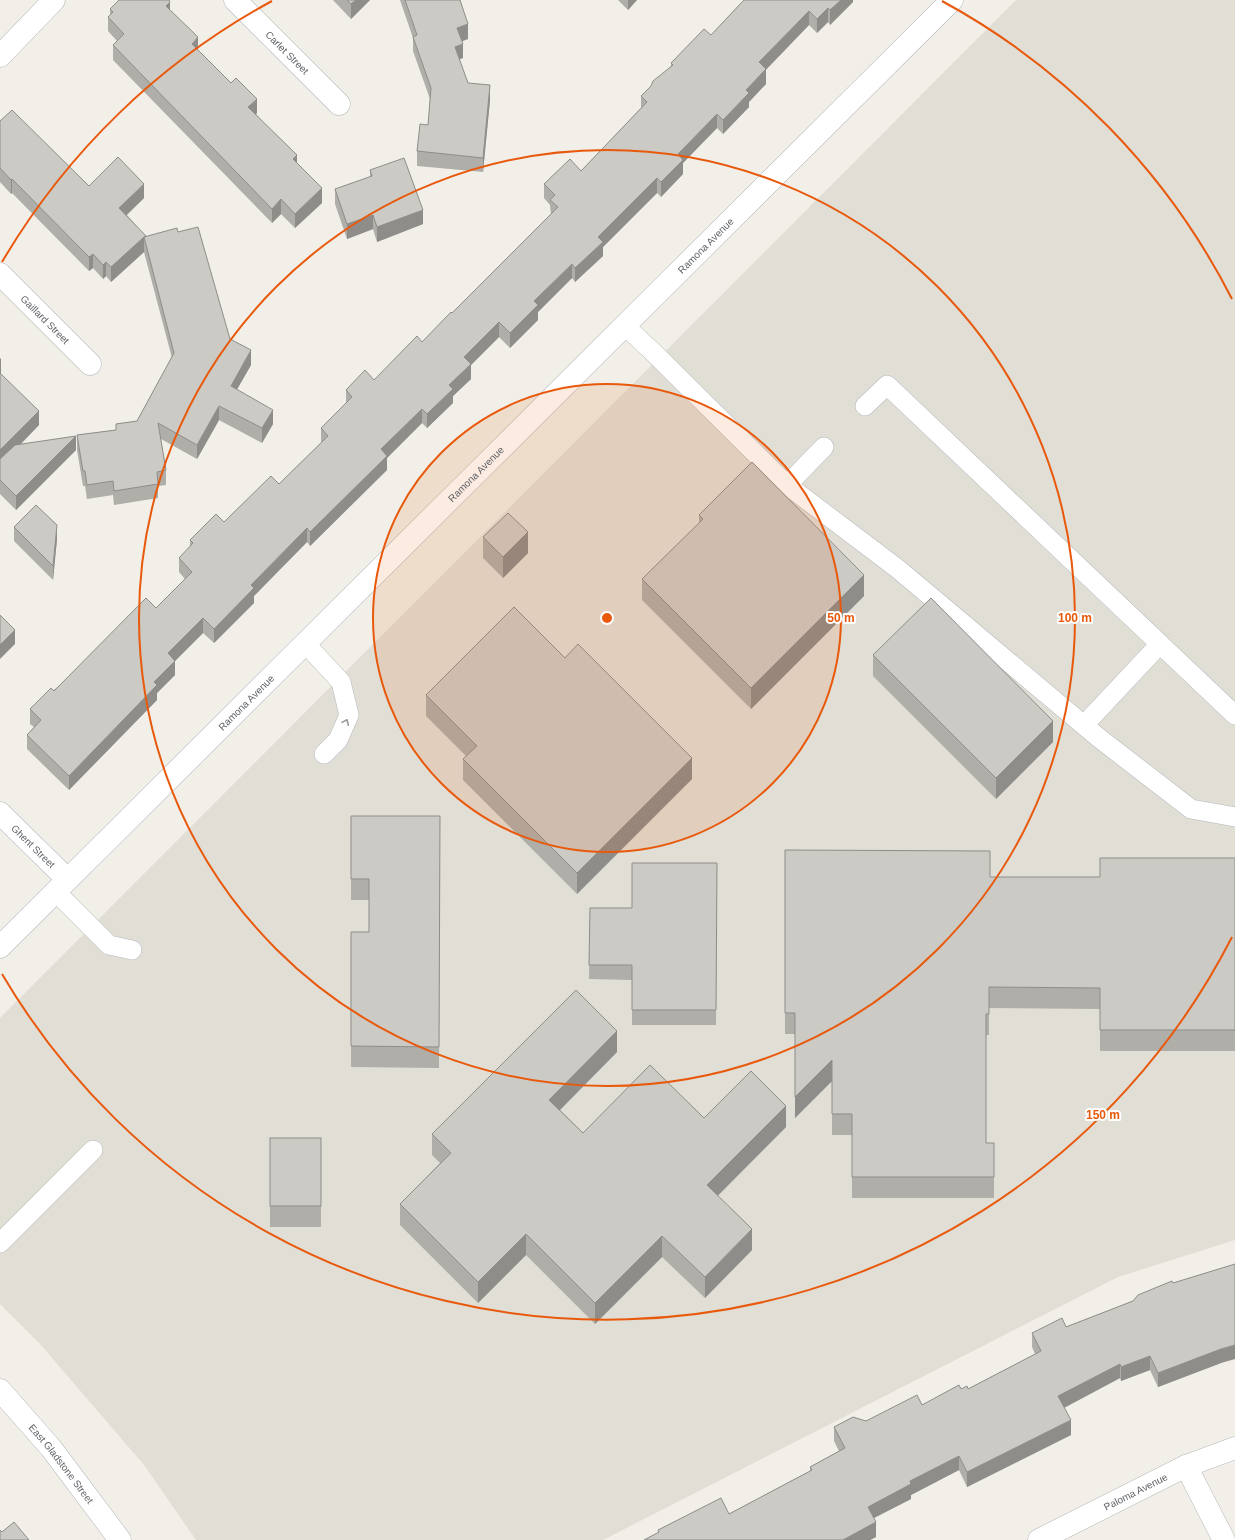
<svg xmlns="http://www.w3.org/2000/svg" width="1235" height="1540" font-family="Arial,sans-serif">
<style>
.education{fill:#e1ded6}
.lines{fill:none;stroke-linecap:round;stroke-linejoin:round}
.lane-casing{stroke:#b5b8bc;stroke-width:20}
.street-casing{stroke:#b5b8bc;stroke-width:23}
.secondary-casing{stroke:#b6babf;stroke-width:23}
.lane{stroke:#fff;stroke-width:19}
.street{stroke:#fff;stroke-width:22}
.secondary{stroke:#fff;stroke-width:22}
.wall{fill:#afaea9}
.shaded-wall{fill:#8f8d8a}
.building{fill:#cccac5;stroke:#8f8d8a}
.oneway{stroke:#979a9d}
.ring{fill:none;stroke:#e8590c;stroke-width:2}
.labels{text-anchor:middle;dominant-baseline:central;stroke-width:4;stroke-linejoin:round;paint-order:stroke}
.street-label{font-size:10px;fill:#5f6368;stroke:#fff}
.centre{fill:#e8590c;stroke:#fff;stroke-width:2}
.ring-label{font-size:12px;text-anchor:middle;font-weight:bold;fill:#e8590c;stroke:#fff;stroke-width:4;stroke-linejoin:round;paint-order:stroke}
</style>
<rect width="100%" height="100%" fill="#f1efe8"/>
<path class="education" d="M 1016,0 L 1235,0 L 1235,1240 L 1118,1277 L 603,1540 L 196,1540 L 144,1465 L 40,1344 L 0,1304 L 0,1018 Z"/>
<g class="lines">
<g class="lane-casing">
<g id="lane">
<path d="M 625,326 L 654,353 L 787,485 L 898,569 L 1099,738 L 1191,809 L 1235,817"/>
<path d="M 865,406 L 887,385 L 1235,715"/>
<path d="M 787,485 L 824,447"/>
<path d="M 305,643 L 341,682 L 349,715 L 338,740 L 324,754"/>
<path d="M 1084,725 L 1160,644"/>
<path d="M 55,891 L 109,945 L 132,950"/>
<path d="M 0,1243 L 93,1150"/>
</g>
</g>
<g class="street-casing">
<g id="street">
<path id="s1" d="M 235,0 L 339,104"/>
<path d="M 0,56 L 54,0"/>
<path id="s2" d="M 0,274 L 90,364"/>
<path id="s3" d="M 0,813 L 67,879"/>
<path id="s4" d="M 0,947 L 952,0"/>
<path d="M 1186,1466 L 1224,1540"/>
<path id="s5" d="M 1039,1540 L 1186,1466 L 1235,1448"/>
</g>
</g>
<g class="secondary-casing">
<g id="secondary">
<path id="s6" d="M 0,1390 L 51,1448 L 120,1540"/>
</g>
</g>
<use href="#lane" class="lane"/>
<use href="#street" class="street"/>
<use href="#secondary" class="secondary"/>
</g>
<g class="wall">
<path d="M 333,0 L 370,0 L 351,19 Z"/>
<path d="M 400,0 L 460,0 L 468,39 L 462,41 L 463,58 L 459,59 L 468,83 L 490,100 L 483,172 L 417,166 L 417,151 L 428,125 L 430,99 L 413,51 L 413,38 Z"/>
<path d="M 618,0 L 637,0 L 628,10 Z"/>
<path d="M 744,0 L 853,0 L 853,2 L 830,25 L 828,22 L 817,33 L 809,25 L 766,69 L 766,84 L 749,102 L 749,107 L 723,134 L 717,128 L 683,163 L 683,174 L 661,197 L 657,193 L 603,247 L 603,256 L 575,282 L 572,278 L 538,312 L 538,320 L 510,348 L 499,337 L 471,365 L 471,379 L 453,396 L 453,403 L 427,428 L 422,423 L 387,458 L 387,470 L 310,546 L 307,542 L 254,596 L 254,603 L 214,643 L 203,633 L 175,661 L 175,675 L 157,693 L 157,700 L 69,790 L 27,749 L 27,735 L 34,727 L 30,724 L 30,709 L 156,608 L 185,579 L 179,572 L 179,558 L 190,547 L 190,540 L 224,522 L 279,484 L 321,443 L 321,428 L 346,403 L 346,390 L 374,380 L 422,342 L 452,313 L 551,215 L 550,205 L 544,198 L 544,184 L 581,171 L 641,108 L 641,96 L 671,66 L 671,63 L 711,35 Z"/>
<path d="M 110,9 L 170,10 L 198,50 L 257,113 L 256,114 L 297,163 L 322,203 L 295,228 L 281,214 L 272,223 L 113,60 L 113,45 L 117,41 L 108,31 L 108,17 L 110,15 Z"/>
<path d="M 0,121 L 89,186 L 144,198 L 127,215 L 146,237 L 178,232 L 230,339 L 251,365 L 237,389 L 273,424 L 262,443 L 219,420 L 197,459 L 161,439 L 166,470 L 166,485 L 158,486 L 158,498 L 114,505 L 113,495 L 87,499 L 85,486 L 83,486 L 77,450 L 77,435 L 116,430 L 116,424 L 137,421 L 172,358 L 144,252 L 111,282 L 106,276 L 103,279 L 93,268 L 89,271 L 12,193 L 11,194 L 0,182 Z"/>
<path d="M 370,170 L 423,224 L 377,242 L 373,229 L 347,239 L 335,204 L 335,189 L 370,177 Z"/>
<path d="M 0,357 L 1,373 L 0,373 L 39,425 L 21,444 L 76,450 L 16,510 L 0,494 Z"/>
<path d="M 699,515 L 864,596 L 751,709 L 642,600 L 642,579 L 699,523 Z"/>
<path d="M 14,527 L 57,539 L 53,580 L 14,541 Z"/>
<path d="M 483,537 L 528,553 L 503,578 L 483,558 Z"/>
<path d="M 873,655 L 1053,742 L 996,799 L 873,676 Z"/>
<path d="M 565,658 L 692,779 L 577,894 L 463,780 L 463,759 L 466,756 L 426,716 L 426,695 Z"/>
<path d="M 351,816 L 440,816 L 439,1068 L 351,1067 L 351,932 L 369,932 L 369,900 L 351,900 Z"/>
<path d="M 785,850 L 990,877 L 1100,877 L 1235,858 L 1235,1051 L 1100,1051 L 1100,1009 L 989,1008 L 989,1035 L 986,1035 L 986,1143 L 994,1143 L 994,1198 L 852,1198 L 852,1135 L 832,1135 L 832,1081 L 795,1118 L 795,1034 L 785,1034 Z"/>
<path d="M 717,863 L 716,1025 L 632,1025 L 632,980 L 589,979 L 590,908 L 632,908 Z"/>
<path d="M 617,1052 L 560,1110 L 583,1133 L 704,1118 L 786,1127 L 718,1196 L 752,1250 L 705,1298 L 662,1257 L 595,1324 L 526,1255 L 478,1303 L 400,1225 L 400,1204 L 440,1163 L 432,1155 L 432,1134 Z"/>
<rect x="270" y="1138" width="51" height="89"/>
<path d="M 1173,1283 L 1221,1363 L 1158,1387 L 1150,1370 L 1121,1381 L 1120,1378 L 1064,1408 L 1071,1435 L 967,1487 L 959,1470 L 911,1495 L 911,1499 L 874,1518 L 876,1537 L 870,1540 L 644,1540 L 658,1533 L 658,1530 L 729,1514 L 810,1471 L 810,1467 L 839,1451 L 834,1441 L 834,1427 L 866,1421 L 922,1405 L 961,1389 L 968,1389 L 1035,1354 L 1032,1347 L 1032,1333 L 1066,1327 L 1133,1301 Z"/>
</g>
<g class="shaded-wall">
<path d="M 356,0 L 370,0 L 351,19 L 351,4 Z"/>
<path d="M 628,0 L 637,0 L 628,10 Z"/>
<path d="M 841,0 L 853,0 L 853,2 L 830,25 L 830,10 Z"/>
<path d="M 170,2 L 170,16 L 166,6 Z"/>
<path d="M 828,8 L 828,22 L 817,33 L 817,19 Z"/>
<path d="M 809,11 L 809,25 L 759,77 L 759,62 Z"/>
<path d="M 468,24 L 468,39 L 457,43 L 457,28 Z"/>
<path d="M 198,37 L 198,52 L 192,44 Z"/>
<path d="M 463,44 L 463,58 L 455,61 L 455,47 Z"/>
<path d="M 766,69 L 766,84 L 749,102 L 749,107 L 723,134 L 723,120 L 746,90 Z"/>
<path d="M 490,85 L 490,100 L 483,172 L 483,158 Z"/>
<path d="M 257,99 L 257,113 L 248,121 L 248,107 Z"/>
<path d="M 717,114 L 717,128 L 683,163 L 683,174 L 661,197 L 661,182 L 678,154 Z"/>
<path d="M 297,155 L 297,170 L 293,159 Z"/>
<path d="M 657,178 L 657,193 L 603,247 L 603,256 L 575,282 L 575,268 L 598,237 Z"/>
<path d="M 12,179 L 12,193 L 11,194 L 11,180 Z"/>
<path d="M 144,184 L 144,198 L 119,222 L 119,208 Z"/>
<path d="M 322,188 L 322,203 L 295,228 L 295,214 Z"/>
<path d="M 281,199 L 281,214 L 272,223 L 272,209 Z"/>
<path d="M 423,210 L 423,224 L 377,242 L 377,227 Z"/>
<path d="M 373,215 L 373,229 L 347,239 L 347,224 Z"/>
<path d="M 144,237 L 144,252 L 111,282 L 111,267 Z"/>
<path d="M 93,254 L 93,268 L 89,271 L 89,257 Z"/>
<path d="M 106,262 L 106,276 L 103,279 L 103,265 Z"/>
<path d="M 572,264 L 572,278 L 538,312 L 538,320 L 510,348 L 510,333 L 534,301 Z"/>
<path d="M 499,322 L 499,337 L 471,365 L 471,379 L 453,396 L 453,403 L 427,428 L 427,414 L 449,385 L 464,357 Z"/>
<path d="M 251,350 L 251,365 L 231,400 L 231,386 Z"/>
<path d="M 1,358 L 1,373 L 0,374 L 0,359 Z"/>
<path d="M 219,406 L 219,420 L 197,459 L 197,445 Z"/>
<path d="M 422,409 L 422,423 L 387,458 L 387,470 L 310,546 L 310,532 L 381,449 Z"/>
<path d="M 273,410 L 273,424 L 262,443 L 262,428 Z"/>
<path d="M 39,411 L 39,425 L 0,465 L 0,450 Z"/>
<path d="M 76,436 L 76,450 L 16,510 L 16,496 Z"/>
<path d="M 57,525 L 57,539 L 53,580 L 53,566 Z"/>
<path d="M 307,528 L 307,542 L 254,596 L 254,603 L 214,643 L 214,629 L 251,585 Z"/>
<path d="M 528,532 L 528,553 L 503,578 L 503,557 Z"/>
<path d="M 864,575 L 864,596 L 751,709 L 751,688 Z"/>
<path d="M 203,618 L 203,633 L 168,668 L 168,653 Z"/>
<path d="M 15,630 L 15,644 L 0,659 L 0,645 Z"/>
<path d="M 175,661 L 175,675 L 157,693 L 157,700 L 69,790 L 69,776 L 154,682 Z"/>
<path d="M 1053,721 L 1053,742 L 996,799 L 996,778 Z"/>
<path d="M 692,758 L 692,779 L 577,894 L 577,873 Z"/>
<path d="M 617,1031 L 617,1052 L 549,1121 L 549,1100 Z"/>
<path d="M 832,1060 L 832,1081 L 795,1118 L 795,1097 Z"/>
<path d="M 786,1106 L 786,1127 L 707,1206 L 707,1185 Z"/>
<path d="M 752,1229 L 752,1250 L 705,1298 L 705,1277 Z"/>
<path d="M 526,1234 L 526,1255 L 478,1303 L 478,1282 Z"/>
<path d="M 662,1236 L 662,1257 L 595,1324 L 595,1303 Z"/>
<path d="M 1235,1345 L 1235,1359 L 1221,1363 L 1158,1387 L 1158,1373 L 1221,1349 Z"/>
<path d="M 1150,1356 L 1150,1370 L 1121,1381 L 1121,1367 Z"/>
<path d="M 1120,1364 L 1120,1378 L 1058,1411 L 1058,1396 Z"/>
<path d="M 1071,1420 L 1071,1435 L 967,1487 L 967,1472 Z"/>
<path d="M 959,1456 L 959,1470 L 911,1495 L 911,1499 L 868,1521 L 868,1507 L 910,1481 Z"/>
<path d="M 876,1522 L 876,1537 L 870,1540 L 843,1540 Z"/>
</g>
<g class="building">
<path d="M 119,0 L 169,0 L 170,2 L 166,6 L 198,37 L 192,44 L 231,83 L 236,78 L 257,99 L 248,107 L 297,155 L 293,159 L 322,188 L 295,214 L 281,199 L 272,209 L 113,45 L 124,34 L 108,17 L 113,12 L 110,9 Z"/>
<path d="M 347,0 L 356,0 L 351,4 Z"/>
<path d="M 405,0 L 460,0 L 468,24 L 457,28 L 463,44 L 455,47 L 468,83 L 490,85 L 483,158 L 417,151 L 420,124 L 428,125 L 431,88 L 413,37 L 417,35 Z"/>
<path d="M 744,0 L 841,0 L 830,10 L 828,8 L 817,19 L 809,11 L 759,62 L 766,69 L 746,90 L 749,93 L 723,120 L 717,114 L 678,154 L 683,160 L 661,182 L 657,178 L 598,237 L 603,242 L 575,268 L 572,264 L 534,301 L 538,305 L 510,333 L 499,322 L 464,357 L 471,364 L 449,385 L 453,389 L 427,414 L 422,409 L 381,449 L 387,456 L 310,532 L 307,528 L 251,585 L 254,588 L 214,629 L 203,618 L 168,653 L 175,661 L 154,682 L 157,685 L 69,776 L 27,735 L 41,720 L 30,709 L 51,688 L 54,691 L 146,598 L 156,608 L 192,572 L 179,558 L 193,543 L 190,540 L 216,514 L 224,522 L 271,476 L 279,484 L 328,436 L 321,428 L 352,397 L 346,390 L 365,370 L 374,380 L 417,336 L 422,342 L 451,312 L 452,313 L 558,207 L 550,200 L 555,195 L 544,184 L 570,159 L 581,171 L 647,102 L 641,96 L 651,86 L 653,81 L 673,65 L 671,63 L 704,29 L 711,35 Z"/>
<path d="M 12,110 L 89,186 L 118,157 L 144,184 L 119,208 L 146,236 L 144,237 L 177,228 L 178,232 L 198,227 L 230,339 L 251,350 L 231,386 L 273,410 L 262,428 L 219,406 L 197,445 L 158,423 L 166,470 L 157,472 L 158,484 L 114,491 L 113,481 L 87,485 L 85,471 L 83,471 L 77,435 L 116,430 L 116,424 L 137,421 L 174,353 L 144,237 L 111,267 L 106,262 L 103,265 L 93,254 L 89,257 L 12,179 L 11,180 L 0,168 L 0,121 Z"/>
<path d="M 404,158 L 423,210 L 377,227 L 373,215 L 347,224 L 335,189 L 372,176 L 370,170 Z"/>
<path d="M 0,373 L 39,411 L 0,450 Z"/>
<path d="M 76,436 L 16,496 L 0,480 L 0,459 L 15,445 Z"/>
<path d="M 752,462 L 864,575 L 751,688 L 642,579 L 703,519 L 699,515 Z"/>
<path d="M 36,505 L 57,525 L 53,566 L 14,527 Z"/>
<path d="M 508,513 L 528,532 L 503,557 L 483,537 Z"/>
<path d="M 931,598 L 1053,721 L 996,778 L 873,655 Z"/>
<path d="M 514,607 L 565,658 L 578,644 L 692,758 L 577,873 L 463,759 L 477,746 L 426,695 Z"/>
<path d="M 0,615 L 15,630 L 0,645 Z"/>
<path d="M 351,816 L 440,816 L 439,1047 L 351,1046 L 351,932 L 369,932 L 369,879 L 351,879 Z"/>
<path d="M 785,850 L 990,851 L 990,877 L 1100,877 L 1100,858 L 1235,858 L 1235,1030 L 1100,1030 L 1100,988 L 989,987 L 989,1014 L 986,1014 L 986,1143 L 994,1143 L 994,1177 L 852,1177 L 852,1114 L 832,1114 L 832,1060 L 795,1097 L 795,1013 L 785,1013 Z"/>
<path d="M 632,863 L 717,863 L 716,1010 L 632,1010 L 632,965 L 589,965 L 590,908 L 632,908 Z"/>
<path d="M 576,990 L 617,1031 L 549,1100 L 583,1133 L 650,1065 L 704,1118 L 751,1071 L 786,1106 L 707,1185 L 752,1229 L 705,1277 L 662,1236 L 595,1303 L 526,1234 L 478,1282 L 400,1204 L 451,1153 L 432,1134 Z"/>
<rect x="270" y="1138" width="51" height="68"/>
<path d="M 1235,1264 L 1235,1345 L 1221,1349 L 1158,1373 L 1150,1356 L 1121,1367 L 1120,1364 L 1058,1396 L 1071,1420 L 967,1472 L 959,1456 L 910,1481 L 911,1484 L 868,1507 L 876,1522 L 843,1540 L 644,1540 L 659,1532 L 658,1530 L 721,1498 L 729,1514 L 812,1470 L 810,1467 L 845,1448 L 834,1427 L 853,1417 L 866,1421 L 917,1395 L 922,1405 L 959,1385 L 961,1389 L 967,1386 L 968,1389 L 1041,1351 L 1032,1333 L 1062,1318 L 1066,1327 L 1133,1301 L 1138,1295 L 1172,1281 L 1173,1283 Z"/>
<path d="M 14,1522 L 29,1540 L 0,1540 L 0,1530 L 2,1532 Z"/>
</g>
<defs><path id="oneway-chevron" d="M-2-3.5L2.5 0L-2 3.5" fill="none" stroke-width="1.6" stroke-linecap="round" stroke-linejoin="round"/></defs>
<use class="oneway" href="#oneway-chevron" transform="translate(346 722) rotate(-66)"/>
<circle cx="607" cy="618" r="234" fill="#e8590c" fill-opacity=".12"/>
<g class="ring">
<circle cx="607" cy="618" r="234"/>
<circle cx="607" cy="618" r="468"/>
<path d="M1232 937A702 702 0 0 1 2 974M2 262A702 702 0 0 1 272 1M942 1A702 702 0 0 1 1232 299"/>
</g>
<g class="labels">
<g class="street-label">
<text stroke="none"><textPath href="#s1" startOffset="74">Carlet Street</textPath></text>
<text stroke="none"><textPath href="#s4" startOffset="995">Ramona Avenue</textPath></text>
<text stroke="none"><textPath href="#s2" startOffset="64">Gaillard Street</textPath></text>
<text stroke="none"><textPath href="#s4" startOffset="671">Ramona Avenue</textPath></text>
<text stroke="none"><textPath href="#s4" startOffset="347">Ramona Avenue</textPath></text>
<text stroke="none"><textPath href="#s3" startOffset="47">Ghent Street</textPath></text>
<text stroke="none"><textPath href="#s6" startOffset="96">East Gladstone Street</textPath></text>
<text stroke="none"><textPath href="#s5" startOffset="108">Paloma Avenue</textPath></text>
</g>
</g>
<circle cx="607" cy="618" r="6" class="centre"/>
<g class="ring-label">
<text x="841" y="622">50 m</text>
<text x="1075" y="622">100 m</text>
<text x="1103" y="1119">150 m</text>
</g>
</svg>
